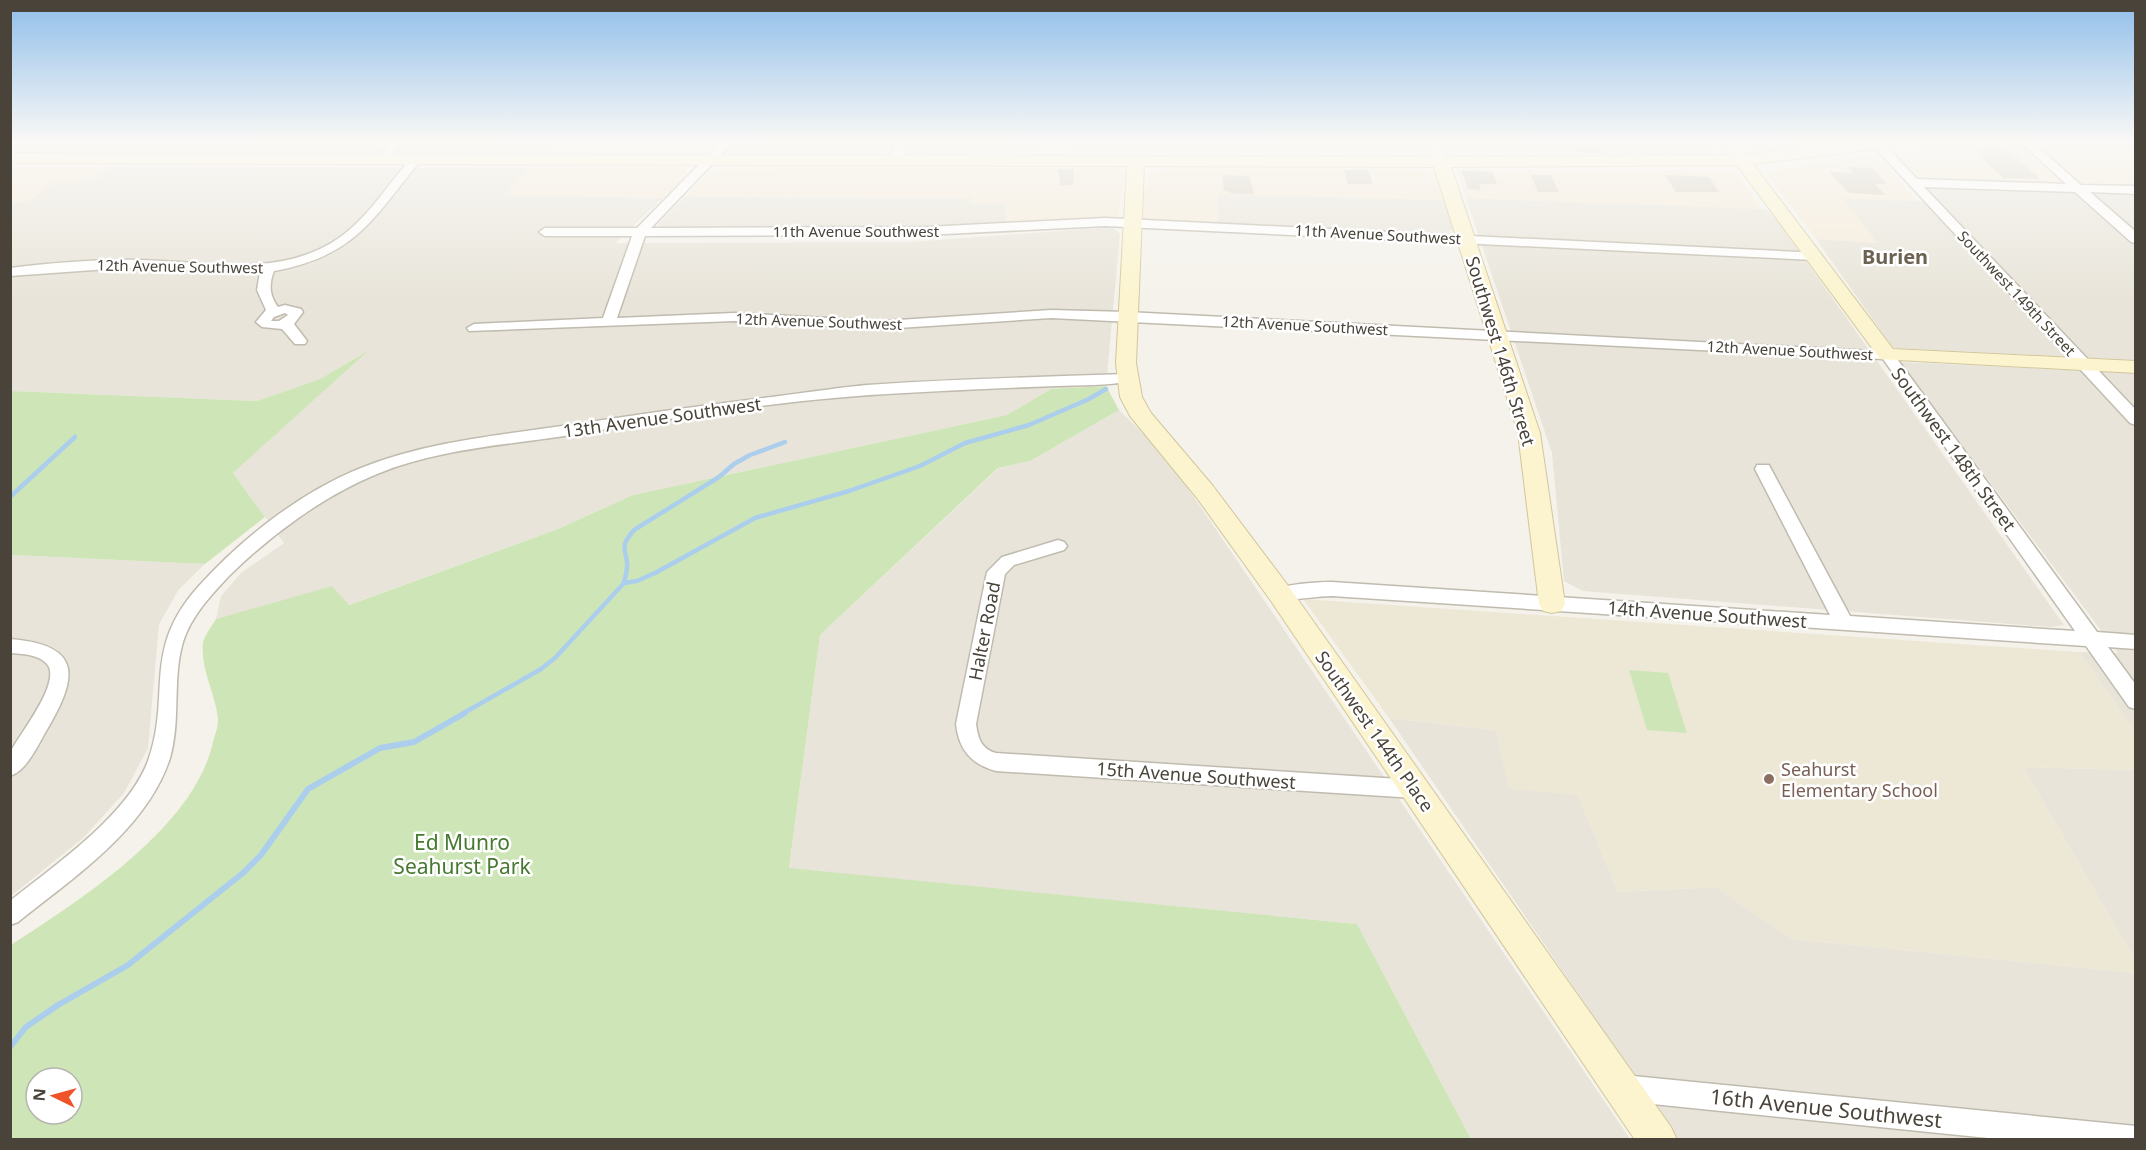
<svg xmlns="http://www.w3.org/2000/svg" width="2146" height="1150" font-family="'Noto Sans',sans-serif">
<style>
.residential{fill:#e8e4d9}
.commercial{fill:#f5ead8}
.education{fill:#ede8d6}
.green{fill:#cee6b7;fill-rule:evenodd}
.lines{fill:none;stroke-linecap:round;stroke-linejoin:round}
.stream-far1{stroke:#acceed;stroke-width:4.5}
.stream{stroke:#acceed;stroke-width:6}
.building{fill:#d6cfc1}
.street-casing{stroke:#c0bbae;stroke-width:3}
.secondary-casing{stroke:#d1c79d;stroke-width:2}
.street{fill:#fff;fill-rule:evenodd}
.secondary{fill:#fcf4ce;fill-rule:evenodd}
.education-dot{fill:#8d6e63;stroke:#fff;stroke-width:2}
.labels{text-anchor:middle;dominant-baseline:central;stroke-width:5;stroke-linejoin:round;paint-order:stroke}
.far-street-label{font-size:15px;fill:#494339;stroke:#fff}
.street-label{font-size:18px;fill:#494339;stroke:#fff}
.education-label{font-size:18px;fill:#785e54;stroke:#fff;text-anchor:start}
.far-district-label{font-size:20px;font-weight:bold;fill:#6b6251;stroke:#fff}
.near-park-label{font-size:21px;fill:#46782f;stroke:#fff}
.near-street-label{font-size:21px;fill:#494339;stroke:#fff}
</style>
<rect width="100%" height="100%" fill="#f5f2eb"/>
<g class="residential">
<path d="M 105,140 L 556,140 L 547,152 L 92,151 Z"/>
<path d="M 109,167 L 529,168 L 505,195 L 663,198 L 615,243 L 910,242 L 1112,227 L 1120,234 L 1106,386 L 1051,389 L 1007,415 L 633,495 L 558,529 L 348,605 L 332,587 L 216,619 L 221,596 L 241,573 L 284,543 L 233,473 L 365,352 L 320,379 L 257,401 L 11,391 L 11,202 L 28,202 L 56,180 L 94,180 Z"/>
<path d="M 1933,185 L 2135,194 L 2135,360 L 1893,348 L 1816,239 L 1877,243 L 1841,198 L 1938,202 L 1926,188 Z"/>
<path d="M 1218,194 L 1444,200 L 1454,229 L 1444,234 L 1218,224 Z"/>
<path d="M 685,197 L 971,198 L 970,203 L 1005,203 L 1005,222 L 932,226 L 663,227 L 657,225 Z"/>
<path d="M 1466,198 L 1766,209 L 1782,227 L 2064,625 L 2051,627 L 1583,591 L 1564,581 L 1552,453 Z"/>
<path d="M 1900,362 L 2135,373 L 2135,731 L 2079,652 L 2118,653 Z"/>
<path d="M 1119,410 L 1166,456 L 1630,1139 L 1471,1139 L 1357,924 L 789,869 L 820,635 L 999,468 L 1030,461 Z"/>
<path d="M 11,555 L 205,564 L 179,589 L 159,624 L 148,748 L 124,793 L 83,838 L 11,896 Z"/>
<path d="M 1389,718 L 1496,730 L 1509,788 L 1578,795 L 1618,892 L 1716,887 L 1792,939 L 2135,973 L 2135,1139 L 1678,1139 Z"/>
<path d="M 2023,767 L 2135,770 L 2135,960 Z"/>
</g>
<g class="commercial">
<path d="M 11,140 L 105,140 L 92,151 L 11,151 Z"/>
<path d="M 741,140 L 890,140 L 885,151 L 879,153 L 744,154 L 732,151 Z"/>
<path d="M 910,140 L 1045,140 L 1044,149 L 1038,153 L 912,153 L 906,149 Z"/>
<path d="M 1068,140 L 1419,140 L 1423,149 L 1416,154 L 1081,154 L 1067,149 Z"/>
<path d="M 1443,140 L 1709,140 L 1715,149 L 1705,154 L 1462,154 L 1447,151 Z"/>
<path d="M 1741,140 L 1856,140 L 1767,153 L 1748,149 Z"/>
<path d="M 1975,140 L 2016,142 L 2060,181 L 2059,185 L 1917,178 L 1896,154 L 1898,152 Z"/>
<path d="M 2030,140 L 2135,140 L 2135,187 L 2082,185 Z"/>
<path d="M 1866,157 L 1882,162 L 1917,201 L 1842,198 L 1878,243 L 1816,239 L 1765,171 Z"/>
<path d="M 11,167 L 109,167 L 94,180 L 56,180 L 28,202 L 11,202 Z"/>
<path d="M 679,167 L 686,170 L 687,174 L 663,198 L 504,195 L 529,168 Z"/>
<path d="M 1122,168 L 1125,172 L 1118,217 L 1108,218 L 1005,222 L 1005,203 L 970,203 L 971,198 L 685,197 L 712,171 L 719,169 Z"/>
<path d="M 1158,169 L 1419,169 L 1437,176 L 1444,200 L 1218,194 L 1218,224 L 1142,220 L 1142,189 L 1147,189 L 1148,173 Z"/>
<path d="M 1460,170 L 1726,170 L 1736,172 L 1761,209 L 1466,198 L 1457,171 Z"/>
</g>
<path class="education" d="M 1303,599 L 2079,652 L 2135,731 L 2135,770 L 2023,767 L 2135,960 L 2135,973 L 1792,939 L 1716,887 L 1618,892 L 1578,795 L 1509,789 L 1496,730 L 1389,718 Z"/>
<g class="green">
<path d="M 369,350 L 233,473 L 265,517 L 205,564 L 11,555 L 11,391 L 257,401 L 320,379 Z"/>
<path d="M 1106,386 L 1119,410 L 1030,461 L 998,468 L 820,635 L 789,868 L 1357,924 L 1471,1139 L 11,1139 L 11,945 C 80,900 194,828 213,742 C 215,735 218,727 218,720 C 216,694 200,670 203,643 C 204,636 212,626 216,619 L 332,586 L 349,605 L 558,529 L 633,495 L 1007,415 L 1051,389 ZM 36,1078 L 72,1078 L 72,1114 L 36,1114 Z"/>
<path d="M 1629,670 L 1668,673 L 1687,733 L 1647,730 Z"/>
</g>
<g class="lines">
<g class="stream-far1">
<path d="M 10,497 L 75,437"/>
<path d="M 624,583 C 625,577 628,569 627,562 C 624,544 621,546 634,530 L 719,477 L 734,464 L 750,455 L 785,442"/>
<path d="M 462,714 L 541,669 L 555,658 L 624,583 L 637,581 L 655,573 L 755,518 L 849,491 L 920,466 L 965,443 L 1029,425 L 1089,399 L 1106,389"/>
</g>
<path class="stream" d="M 10,1047 L 26,1027 L 58,1005 L 128,965 L 243,873 L 261,855 L 308,789 L 380,748 L 414,742 L 465,713"/>
</g>
<g class="building">
<path d="M 1570,140 L 1596,140 L 1602,153 L 1576,152 Z"/>
<path d="M 1984,146 L 2005,147 L 2040,179 L 2003,178 L 1973,149 L 1987,149 Z"/>
<path d="M 1848,167 L 1873,168 L 1887,184 L 1875,184 L 1885,195 L 1849,193 L 1829,172 L 1853,173 Z"/>
<path d="M 1058,169 L 1074,169 L 1073,185 L 1060,185 Z"/>
<path d="M 1344,170 L 1368,170 L 1373,184 L 1348,184 Z"/>
<path d="M 1462,171 L 1493,172 L 1497,184 L 1479,184 L 1481,190 L 1468,189 Z"/>
<path d="M 1222,175 L 1249,176 L 1254,194 L 1234,194 L 1224,190 Z"/>
<path d="M 1531,175 L 1551,175 L 1559,192 L 1538,192 Z"/>
<path d="M 1665,175 L 1709,177 L 1719,192 L 1676,192 Z"/>
</g>
<g class="lines">
<g class="street-casing">
<g id="street">
<path d="M 393,140 L 404,140 L 387,161 L 379,161 L 377,159 Z"/>
<path d="M 723,140 L 735,140 L 651,228 L 926,227 L 1105,218 L 1819,253 L 1821,256 L 1819,259 L 1814,260 L 1105,226 L 926,235 L 645,236 L 617,318 L 734,313 L 883,321 L 1051,310 L 1127,312 L 1892,352 L 2097,632 L 2136,635 L 2136,649 L 2108,647 L 2136,685 L 2136,709 L 2129,707 L 2086,646 L 1332,596 C 1316,596 1286,602 1274,599 L 1271,594 L 1274,589 C 1293,584 1312,582 1332,582 L 1830,615 L 1755,469 L 1757,465 L 1769,465 L 1771,469 L 1850,616 L 2075,631 L 1883,359 L 1051,318 L 883,329 L 734,321 L 469,331 L 467,328 L 474,324 L 603,318 L 632,236 L 545,236 L 539,232 L 545,228 L 637,228 Z"/>
<path d="M 897,140 L 909,140 L 901,161 L 895,164 L 889,161 Z"/>
<path d="M 1868,140 L 1880,140 L 1917,179 L 2066,184 L 2018,140 L 2030,140 L 2081,185 L 2136,186 L 2136,194 L 2090,192 L 2136,232 L 2136,243 L 2131,242 L 2075,192 L 1924,187 L 2136,410 L 2136,425 L 2130,423 Z"/>
<path d="M 416,156 L 420,157 L 420,161 C 372,220 355,256 274,271 C 269,284 269,295 278,307 L 285,305 L 301,309 L 303,312 L 294,324 L 307,341 L 305,344 L 295,344 L 282,329 L 262,327 L 256,322 L 266,310 L 257,290 L 260,272 L 122,268 L 10,276 L 10,268 C 53,263 96,259 138,260 C 205,261 280,279 339,238 C 368,218 389,183 412,157 ZM 285,313 L 288,315 L 279,321 L 271,321 L 274,317 Z"/>
<path d="M 1126,374 L 1131,375 L 1133,378 L 1131,381 C 1107,386 1081,385 1056,386 C 1006,388 955,390 905,393 C 793,398 681,417 571,435 C 506,445 438,449 377,474 C 323,496 271,535 230,575 C 212,594 191,616 183,642 C 172,679 181,720 170,758 C 147,829 73,878 18,922 L 10,925 L 10,901 C 55,865 128,815 148,761 C 172,694 141,651 198,587 C 240,540 297,495 356,470 C 425,441 502,435 576,424 C 641,414 706,405 772,397 C 803,393 835,388 867,385 C 953,379 1040,377 1126,374 Z"/>
<path d="M 1058,540 L 1064,542 L 1067,546 L 1064,550 L 1014,565 L 1005,574 L 976,724 C 978,738 981,749 996,753 L 1415,780 L 1423,783 L 1426,789 L 1423,795 L 1415,798 L 996,771 C 971,764 959,750 956,724 L 987,572 L 1002,557 Z"/>
<path d="M 10,639 C 87,645 76,681 45,733 C 37,747 26,771 10,776 C 10,768 8,756 12,749 C 20,734 64,679 46,663 C 37,654 22,654 10,653 Z"/>
<path d="M 1623,1075 L 2136,1126 L 2136,1140 L 2008,1140 L 1623,1101 L 1614,1097 L 1610,1088 L 1614,1079 Z"/>
</g>
</g>
<g class="secondary-casing">
<path id="secondary" d="M 1424,140 L 1440,140 L 1447,157 L 1730,155 L 1719,140 L 1735,140 L 1746,155 L 1871,140 L 1916,140 L 1908,145 L 1753,164 L 1893,349 L 2136,361 L 2136,373 L 1880,359 L 1737,165 L 1451,167 L 1540,433 L 1565,604 L 1561,611 L 1552,613 L 1543,611 L 1539,604 L 1518,433 L 1434,167 L 1144,166 L 1136,363 L 1142,397 L 1151,413 L 1213,486 L 1289,587 L 1671,1127 L 1677,1140 L 1635,1140 L 1271,601 L 1197,498 L 1130,416 L 1120,397 L 1116,363 L 1127,166 L 10,163 L 10,153 L 1431,157 Z"/>
</g>
<use href="#street" class="street"/>
<use href="#secondary" class="secondary"/>
</g>
<linearGradient id="sky" x2="0" y2="1"><stop stop-color="#90beea"/><stop offset="0.47" stop-color="#faf9f6"/><stop offset="1" stop-color="#faf9f6" stop-opacity="0"/></linearGradient>
<rect width="2146" height="301" fill="url(#sky)"/>
<circle class="education-dot" cx="1769" cy="779" r="6"/>
<g class="labels">
<g class="far-street-label">
<text x="856" y="231">11th Avenue Southwest</text>
<text transform="translate(1378 234) rotate(3)">11th Avenue Southwest</text>
<text transform="translate(180 266) rotate(1)">12th Avenue Southwest</text>
<text transform="translate(2017 293) rotate(47)">Southwest 149th Street</text>
<text transform="translate(819 321) rotate(2)">12th Avenue Southwest</text>
<text transform="translate(1305 325) rotate(3)">12th Avenue Southwest</text>
<text transform="translate(1790 350) rotate(3)">12th Avenue Southwest</text>
</g>
<g class="street-label">
<text transform="translate(1501 351) rotate(73)">Southwest 146th Street</text>
<text transform="translate(662 417) rotate(-8)">13th Avenue Southwest</text>
<text transform="translate(1954 449) rotate(54)">Southwest 148th Street</text>
<text transform="translate(1707 614) rotate(4)">14th Avenue Southwest</text>
<text transform="translate(984 631) rotate(-79)">Halter Road</text>
<text transform="translate(1375 731) rotate(55)">Southwest 144th Place</text>
<text transform="translate(1196 775) rotate(4)">15th Avenue Southwest</text>
</g>
<g class="education-label">
<text x="1781" y="769">Seahurst<tspan x="1781" dy="21">Elementary School</tspan></text>
</g>
<g class="far-district-label">
<text x="1895" y="256">Burien</text>
</g>
<g class="near-park-label">
<text x="462" y="842">Ed Munro<tspan x="462" dy="24">Seahurst Park</tspan></text>
</g>
<g class="near-street-label">
<text transform="translate(1826 1108) rotate(6)">16th Avenue Southwest</text>
</g>
</g>
<rect width="2146" height="1150" fill="none" stroke="#494339" stroke-width="24"/>
<g transform="translate(54 1096) rotate(275)"><circle r="28" fill="#ffffff" stroke="#b6b4b0" stroke-width="1.5"/>
<path d="M0-4.5L10 22L0 15L-10 22Z" fill="#ee5329"/>
<text y="-9" font-size="16" font-weight="bold" text-anchor="middle" fill="#494339">N</text>
</g>
</svg>
